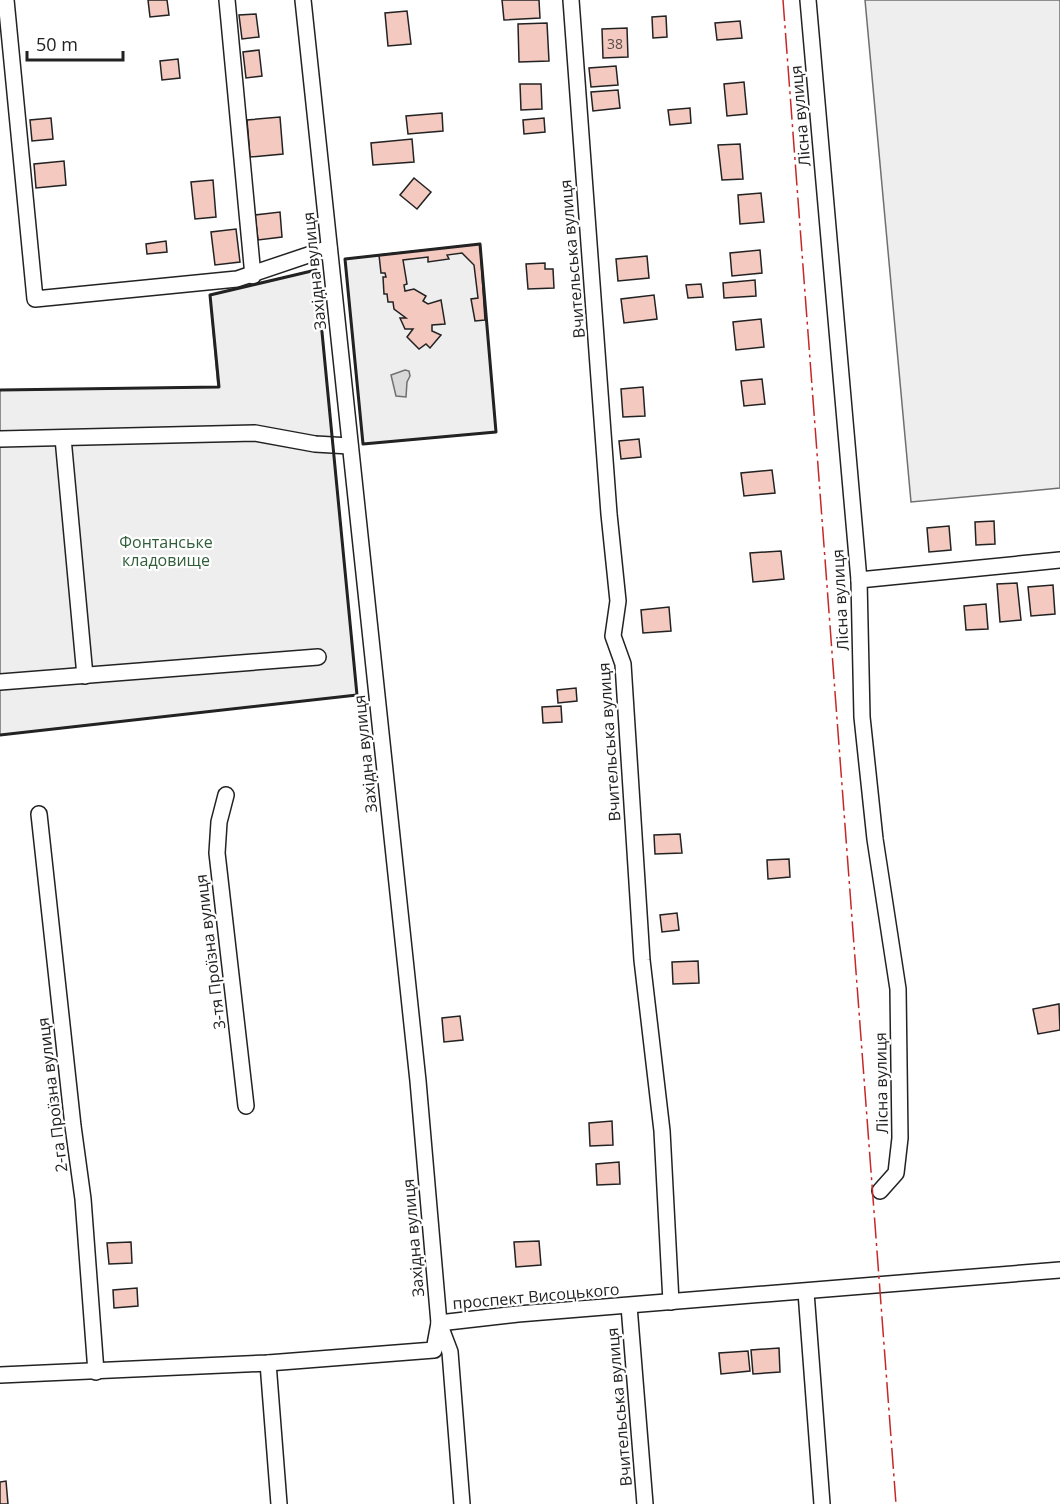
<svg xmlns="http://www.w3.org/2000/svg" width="1060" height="1504" font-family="'Open Sans',sans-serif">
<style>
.green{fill:#eee;stroke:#6f6f6f;stroke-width:1.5}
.water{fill:#d9d9d9;stroke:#6f6f6f;stroke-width:1.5}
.building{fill:#f3c9c0;stroke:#222;stroke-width:1.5}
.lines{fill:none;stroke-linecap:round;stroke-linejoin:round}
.minor-casing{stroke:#222;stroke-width:18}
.minor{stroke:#fff;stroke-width:15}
.wall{stroke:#222;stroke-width:3}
.power{stroke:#c62828;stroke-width:1.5;stroke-dasharray:21 4.5 3 4.5;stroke-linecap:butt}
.labels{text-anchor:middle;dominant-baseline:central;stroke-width:4.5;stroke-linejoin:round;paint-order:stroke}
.number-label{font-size:14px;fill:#564c4a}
.street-label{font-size:16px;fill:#222;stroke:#fff}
.park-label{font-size:16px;fill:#2f5e38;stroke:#fff}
</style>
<rect width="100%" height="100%" fill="#fff"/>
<g class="green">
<path d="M 865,0 L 1060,0 L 1060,488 L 911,502 Z"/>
<path d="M 480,244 L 496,432 L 363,444 L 345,259 Z"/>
<path d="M 316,270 L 357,695 L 0,735 L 0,390 L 218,387 L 210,295 Z"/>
</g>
<path class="water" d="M 405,370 L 409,371 L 410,376 L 407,382 L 406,397 L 396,396 L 391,375 Z"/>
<g class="building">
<path d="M 148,0 L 167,0 L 169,15 L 150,17 Z"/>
<path d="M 502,0 L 539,0 L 540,18 L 504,20 Z"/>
<path d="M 407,11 L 411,44 L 388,46 L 385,13 Z"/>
<path d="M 256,14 L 259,37 L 242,39 L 239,15 Z"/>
<path d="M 666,16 L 667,37 L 653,38 L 652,17 Z"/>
<path d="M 740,21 L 742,38 L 717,40 L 715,23 Z"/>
<path d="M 547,23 L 549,61 L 519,62 L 518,24 Z"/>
<path d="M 627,28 L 628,57 L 603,58 L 602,29 Z"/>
<path d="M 259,50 L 262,76 L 246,78 L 243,52 Z"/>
<path d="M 178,59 L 180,78 L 162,80 L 160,61 Z"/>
<path d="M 616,66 L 618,85 L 591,87 L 589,68 Z"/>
<path d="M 744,82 L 747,114 L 727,116 L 724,84 Z"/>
<path d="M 520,84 L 541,84 L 542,109 L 521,110 Z"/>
<path d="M 618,90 L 620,108 L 593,111 L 591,92 Z"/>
<path d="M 690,108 L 691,123 L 670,125 L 668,110 Z"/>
<path d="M 442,113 L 443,131 L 408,134 L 406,116 Z"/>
<path d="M 280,117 L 283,154 L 250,157 L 247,120 Z"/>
<path d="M 51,118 L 53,139 L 32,141 L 30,120 Z"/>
<path d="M 544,118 L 545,132 L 524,134 L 523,120 Z"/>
<path d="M 412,139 L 414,162 L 373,165 L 371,143 Z"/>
<path d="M 740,144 L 743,179 L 722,180 L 718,145 Z"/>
<path d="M 64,161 L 66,185 L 36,188 L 34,164 Z"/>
<path d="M 414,178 L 431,192 L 417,209 L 400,195 Z"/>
<path d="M 213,180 L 216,217 L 195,219 L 191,182 Z"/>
<path d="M 761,193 L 764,222 L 740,224 L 738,195 Z"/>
<path d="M 280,212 L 282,237 L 258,240 L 255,215 Z"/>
<path d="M 236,229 L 240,262 L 215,265 L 211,232 Z"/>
<path d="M 166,241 L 167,252 L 147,254 L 146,244 Z"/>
<path d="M 480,244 L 485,320 L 475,321 L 471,299 L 478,298 L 474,265 L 462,253 L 447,255 L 449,259 L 428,262 L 428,257 L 403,260 L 407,284 L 404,285 L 405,291 L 414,289 L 426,296 L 423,301 L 428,304 L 441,300 L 445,324 L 432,325 L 432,331 L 441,335 L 430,348 L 426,344 L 419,349 L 407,337 L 413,329 L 405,329 L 400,318 L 406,318 L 394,309 L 393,302 L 388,302 L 387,294 L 384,294 L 383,277 L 386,277 L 385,273 L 381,273 L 379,255 Z"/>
<path d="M 760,250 L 762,273 L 732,276 L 730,253 Z"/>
<path d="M 647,256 L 649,278 L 618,281 L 616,259 Z"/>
<path d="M 545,263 L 545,269 L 553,269 L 554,288 L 528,289 L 526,264 Z"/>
<path d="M 755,280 L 756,296 L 724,298 L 723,283 Z"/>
<path d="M 701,284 L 703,297 L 688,298 L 686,285 Z"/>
<path d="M 654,295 L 657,319 L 624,323 L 621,299 Z"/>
<path d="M 761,319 L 764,347 L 736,350 L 733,322 Z"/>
<path d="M 762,379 L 765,404 L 744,406 L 741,381 Z"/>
<path d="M 643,387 L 645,416 L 623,417 L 621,389 Z"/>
<path d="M 639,439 L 641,457 L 621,459 L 619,441 Z"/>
<path d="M 772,470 L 775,493 L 744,496 L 741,473 Z"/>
<path d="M 994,521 L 995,544 L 976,545 L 975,522 Z"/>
<path d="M 949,526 L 951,550 L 929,552 L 927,528 Z"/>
<path d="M 781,551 L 784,579 L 753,582 L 750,553 Z"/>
<path d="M 1017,583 L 1021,620 L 1000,622 L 997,584 Z"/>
<path d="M 1053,585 L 1055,614 L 1031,616 L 1028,587 Z"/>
<path d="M 986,604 L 988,629 L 966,630 L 964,606 Z"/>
<path d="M 669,607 L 671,631 L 643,633 L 641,610 Z"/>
<path d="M 576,688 L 577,701 L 558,703 L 557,690 Z"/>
<path d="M 561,706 L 562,722 L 543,723 L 542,707 Z"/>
<path d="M 680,834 L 682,853 L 655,854 L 654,835 Z"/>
<path d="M 789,859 L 790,877 L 768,879 L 767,860 Z"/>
<path d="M 677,913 L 679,930 L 662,932 L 660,915 Z"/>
<path d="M 698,961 L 699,983 L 673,984 L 672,962 Z"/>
<path d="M 1059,1004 L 1060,1030 L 1038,1034 L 1033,1009 Z"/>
<path d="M 460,1016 L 463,1040 L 444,1042 L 442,1018 Z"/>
<path d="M 612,1121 L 613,1145 L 590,1146 L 589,1123 Z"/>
<path d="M 619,1162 L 620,1184 L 597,1185 L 596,1164 Z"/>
<path d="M 539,1241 L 541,1265 L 516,1267 L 514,1242 Z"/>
<path d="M 131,1242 L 132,1263 L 109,1264 L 107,1243 Z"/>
<path d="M 137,1288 L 138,1306 L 114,1308 L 113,1290 Z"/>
<path d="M 779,1348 L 780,1372 L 753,1374 L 751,1350 Z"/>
<path d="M 748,1351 L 750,1371 L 721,1374 L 719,1353 Z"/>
<path d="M 6,1481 L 8,1504 L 0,1504 L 0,1482 Z"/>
</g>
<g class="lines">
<g class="minor-casing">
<g id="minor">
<path d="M 6,0 L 35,299 L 237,279 L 329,248"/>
<path d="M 227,0 L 253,276"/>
<path d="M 303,0 L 418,1081 L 439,1323 L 450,1352 L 462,1504"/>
<path d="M 571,0 L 609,514 L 618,601 L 613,636 L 623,664 L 642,960 L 662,1131 L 671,1302"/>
<path d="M 808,0 L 859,580 L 862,717 L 875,839 L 898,989 L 900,1138 L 896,1173 L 880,1191"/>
<path d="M 63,438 L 85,676"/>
<path d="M 0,439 L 255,433 L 315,444 L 350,446"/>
<path d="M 859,580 L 1060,560"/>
<path d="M 0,682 L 318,657"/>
<path d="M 226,795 L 219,822 L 217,853 L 246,1106"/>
<path d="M 39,814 L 73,1126 L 83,1199 L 96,1372"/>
<path d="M 806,1292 L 822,1504"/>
<path d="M 629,1306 L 645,1504"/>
<path d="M 268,1363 L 279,1504"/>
<path d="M 0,1375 L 268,1363 L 434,1350 L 439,1323 L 518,1314 L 1060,1270"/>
</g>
</g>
<use href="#minor" class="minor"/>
<g class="wall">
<path d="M 480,244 L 496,432 L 363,444 L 345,259 Z"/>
<path d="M 0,390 L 219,387 L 210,295 L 316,270 L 357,695 L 0,735"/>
</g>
<path class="power" d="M 783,0 L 896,1504"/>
</g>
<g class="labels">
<g class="number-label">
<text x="615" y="43">38</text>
</g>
<g class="street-label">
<text transform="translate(800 116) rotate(-95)">Лісна вулиця</text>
<text transform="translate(572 259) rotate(-95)">Вчительська вулиця</text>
<text transform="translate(314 271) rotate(-96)">Західна вулиця</text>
<text transform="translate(840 600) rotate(-93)">Лісна вулиця</text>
<text transform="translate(609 742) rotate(-94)">Вчительська вулиця</text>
<text transform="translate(365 754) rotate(-96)">Західна вулиця</text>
<text transform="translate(210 952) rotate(-97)">3-тя Проїзна вулиця</text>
<text transform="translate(881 1083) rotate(-91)">Лісна вулиця</text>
<text transform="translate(52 1095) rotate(-97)">2-га Проїзна вулиця</text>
<text transform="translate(413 1238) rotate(-95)">Західна вулиця</text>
<text transform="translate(536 1296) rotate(-5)">проспект Висоцького</text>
<text transform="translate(619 1407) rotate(-95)">Вчительська вулиця</text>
</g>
<g class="park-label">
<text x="166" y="542">Фонтанське<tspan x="166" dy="18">кладовище</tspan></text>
</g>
</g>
<path d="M27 51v9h96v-9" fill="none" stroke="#222222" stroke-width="3"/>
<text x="36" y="51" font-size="18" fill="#222222" stroke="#ffffff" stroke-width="4.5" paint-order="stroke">50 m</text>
</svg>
